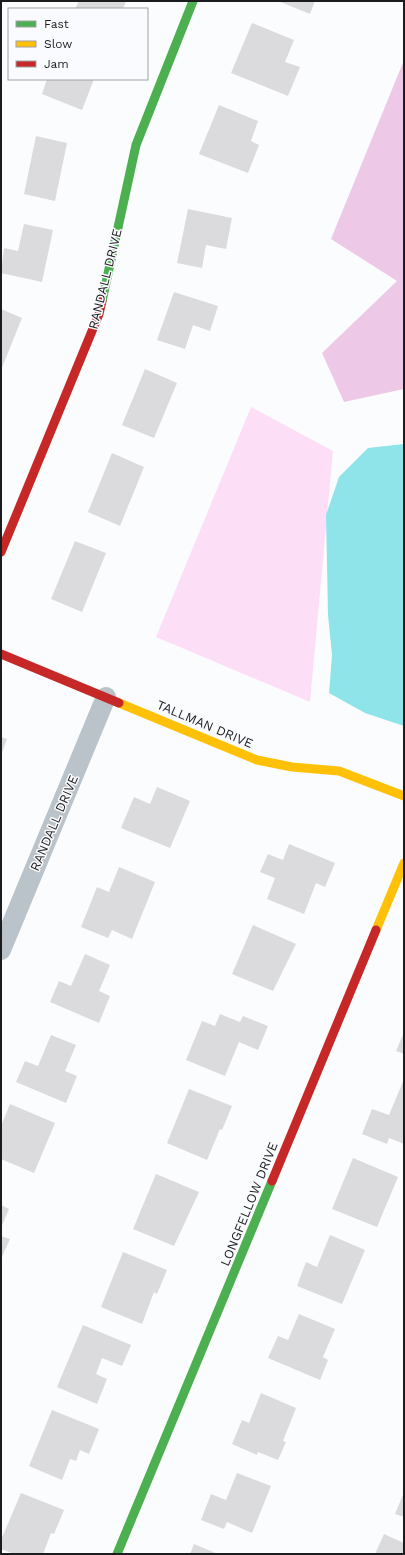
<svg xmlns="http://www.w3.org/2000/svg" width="405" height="1555" font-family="'Work Sans',sans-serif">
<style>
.green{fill:#fcdff7}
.forest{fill:#eec8e7}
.water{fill:#8ee4e9}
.building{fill:#dbdbdd}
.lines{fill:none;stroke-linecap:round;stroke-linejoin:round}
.street{stroke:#b9c3c9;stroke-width:20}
.fast{stroke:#4caf50;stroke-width:9}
.slow{stroke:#ffc107;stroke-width:9}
.jam{stroke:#c62828;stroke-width:9}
.labels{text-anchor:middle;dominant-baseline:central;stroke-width:3;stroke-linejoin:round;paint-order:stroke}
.street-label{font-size:13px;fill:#1b1c1e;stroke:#fafbff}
</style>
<rect width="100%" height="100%" fill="#fbfcfe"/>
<path class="green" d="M 251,407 L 333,451 L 310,702 L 156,637 Z"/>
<path class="forest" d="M 404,60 L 404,389 L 344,402 L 322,353 L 397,281 L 331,239 Z"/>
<path class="water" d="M 404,444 L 404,726 L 365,713 L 329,693 L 332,655 L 328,615 L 326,515 L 339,477 L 368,448 Z"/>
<g class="building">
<path d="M 79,1 L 126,1 L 123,9 L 75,9 Z"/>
<path d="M 278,1 L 315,1 L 310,14 Z"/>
<path d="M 252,23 L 294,40 L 285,62 L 300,67 L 288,96 L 231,73 Z"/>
<path d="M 47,79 L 94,79 L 82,110 L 42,94 Z"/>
<path d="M 219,105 L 258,121 L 251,141 L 259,145 L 248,173 L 199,154 Z"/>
<path d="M 36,136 L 67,143 L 55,201 L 24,194 Z"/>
<path d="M 188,209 L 232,218 L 226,249 L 206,245 L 202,268 L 177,263 Z"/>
<path d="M 24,224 L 53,230 L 42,282 L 1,273 L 4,248 L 18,251 Z"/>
<path d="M 174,292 L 218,306 L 210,331 L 193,325 L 185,349 L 157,340 Z"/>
<path d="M 1,309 L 22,318 L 1,370 Z"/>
<path d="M 145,369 L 177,383 L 154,438 L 122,425 Z"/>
<path d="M 112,453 L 144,467 L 120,526 L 88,512 Z"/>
<path d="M 75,541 L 106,553 L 82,612 L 51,599 Z"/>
<path d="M 1,737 L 7,739 L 1,755 Z"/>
<path d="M 157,787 L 190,801 L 170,848 L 121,828 L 134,797 L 150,804 Z"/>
<path d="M 289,844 L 335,863 L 325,887 L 316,883 L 304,914 L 267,899 L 275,878 L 260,872 L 268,854 L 283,860 Z"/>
<path d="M 119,867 L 155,882 L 132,939 L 112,930 L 108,938 L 81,927 L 97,887 L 109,892 Z"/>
<path d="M 253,925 L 296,944 L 273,991 L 232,974 Z"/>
<path d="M 85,954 L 110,965 L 99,991 L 110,996 L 99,1023 L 50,1002 L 59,981 L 71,986 Z"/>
<path d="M 220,1014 L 240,1022 L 243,1016 L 268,1026 L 258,1050 L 239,1042 L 225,1076 L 186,1060 L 202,1021 L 215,1026 Z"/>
<path d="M 404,1032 L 404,1054 L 396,1051 Z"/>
<path d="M 51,1035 L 76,1045 L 65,1071 L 77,1076 L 66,1103 L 16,1082 L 25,1061 L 38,1066 Z"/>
<path d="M 404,1079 L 404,1144 L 389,1138 L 387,1144 L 362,1134 L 372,1109 L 389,1115 Z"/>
<path d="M 189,1089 L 232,1106 L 222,1130 L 220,1129 L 207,1160 L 167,1143 Z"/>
<path d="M 10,1104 L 55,1123 L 34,1173 L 1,1159 L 1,1126 Z"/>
<path d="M 353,1158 L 398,1177 L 377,1227 L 332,1209 Z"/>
<path d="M 156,1174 L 199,1192 L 174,1246 L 133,1229 Z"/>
<path d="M 1,1205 L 9,1209 L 1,1228 Z"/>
<path d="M 330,1235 L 365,1250 L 342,1304 L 297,1286 L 306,1262 L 317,1267 Z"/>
<path d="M 1,1236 L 10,1239 L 1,1259 Z"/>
<path d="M 123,1252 L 167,1270 L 157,1294 L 154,1292 L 142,1324 L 101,1307 Z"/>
<path d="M 299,1314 L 335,1329 L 323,1357 L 328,1360 L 320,1380 L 268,1358 L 278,1336 L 288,1340 Z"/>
<path d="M 83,1325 L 131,1345 L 122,1366 L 102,1358 L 96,1374 L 107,1379 L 97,1404 L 57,1387 Z"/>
<path d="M 261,1393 L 296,1408 L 283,1441 L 286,1442 L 278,1460 L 258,1452 L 257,1455 L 232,1444 L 242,1420 L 249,1423 Z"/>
<path d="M 52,1410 L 99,1429 L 89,1454 L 80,1450 L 76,1461 L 70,1459 L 62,1480 L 29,1466 Z"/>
<path d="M 237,1473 L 271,1486 L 252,1533 L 227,1522 L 224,1529 L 201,1520 L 211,1494 L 226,1500 Z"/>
<path d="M 404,1492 L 404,1517 L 395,1514 Z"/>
<path d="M 21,1493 L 64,1510 L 54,1534 L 51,1533 L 43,1554 L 14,1554 L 1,1549 L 1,1540 Z"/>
<path d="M 384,1534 L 404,1543 L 404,1554 L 375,1554 Z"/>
<path d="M 194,1544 L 218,1554 L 190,1554 Z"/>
</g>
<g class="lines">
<path class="street" d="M 1,950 L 106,697"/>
<g class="fast">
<path d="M 102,301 L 136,145 L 193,1"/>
<path d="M 117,1554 L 272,1181"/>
</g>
<g class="slow">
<path d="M 119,703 L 257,760 L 292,767 L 339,771 L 404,796"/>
<path d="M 376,930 L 404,863"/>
</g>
<g class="jam">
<path d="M 1,552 L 99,314 L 102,301"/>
<path d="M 1,654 L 119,703"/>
<path d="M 272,1181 L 376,930"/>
</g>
</g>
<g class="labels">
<g class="street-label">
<text transform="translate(105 279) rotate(-76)">RANDALL DRIVE</text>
<text transform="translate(205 724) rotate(23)">TALLMAN DRIVE</text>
<text transform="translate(54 823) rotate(-67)">RANDALL DRIVE</text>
<text transform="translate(249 1204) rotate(-68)">LONGFELLOW DRIVE</text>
</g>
</g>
<rect width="405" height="1555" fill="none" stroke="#1b1c1e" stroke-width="4"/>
<rect x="8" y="8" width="140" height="72" fill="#fafbff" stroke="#a1a2a5"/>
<rect x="16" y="21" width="20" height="6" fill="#4caf50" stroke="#a1a2a5"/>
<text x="44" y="28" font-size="12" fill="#1b1c1e">Fast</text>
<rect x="16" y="41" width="20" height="6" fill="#ffc107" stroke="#a1a2a5"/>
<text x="44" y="48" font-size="12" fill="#1b1c1e">Slow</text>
<rect x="16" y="61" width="20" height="6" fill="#c62828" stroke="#a1a2a5"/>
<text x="44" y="68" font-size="12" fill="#1b1c1e">Jam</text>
</svg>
